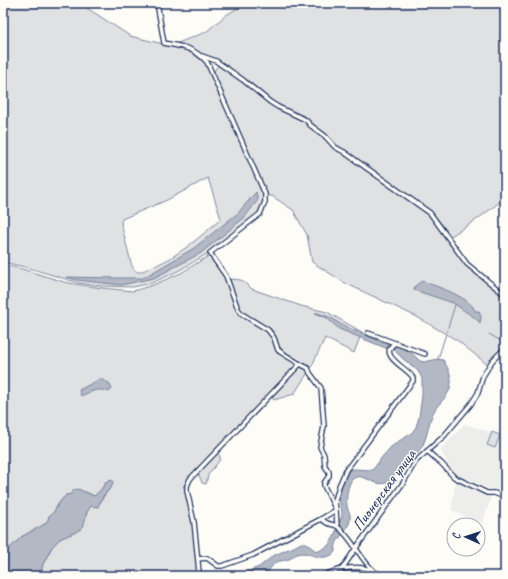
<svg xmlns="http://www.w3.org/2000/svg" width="508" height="579" font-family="Caveat,sans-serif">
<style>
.built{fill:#edeeec}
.green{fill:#e0e1e3;stroke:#7e88a0;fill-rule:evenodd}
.water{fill:#b3b8c5;stroke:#76819c}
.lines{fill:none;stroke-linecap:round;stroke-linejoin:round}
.stream{stroke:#76819c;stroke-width:1}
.minor-casing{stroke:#1b2f5e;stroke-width:6}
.minor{stroke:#fdfcf7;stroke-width:3.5}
.labels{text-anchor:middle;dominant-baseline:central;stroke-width:3;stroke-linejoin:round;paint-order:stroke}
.street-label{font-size:16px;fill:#1b2f5e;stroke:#fdfcf7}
</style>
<rect width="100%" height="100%" fill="#fdfcf7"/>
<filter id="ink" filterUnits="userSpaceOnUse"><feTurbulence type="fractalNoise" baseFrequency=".025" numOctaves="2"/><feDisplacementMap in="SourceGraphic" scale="8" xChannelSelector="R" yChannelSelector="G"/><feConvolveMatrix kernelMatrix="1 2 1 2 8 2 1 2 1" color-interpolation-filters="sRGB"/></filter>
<g filter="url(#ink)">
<g class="built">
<path d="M 464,424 L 505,436 L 505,477 L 499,493 L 454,475 L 440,450 Z"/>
<path d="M 456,481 L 492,496 L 482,524 L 451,510 Z"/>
</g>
<g class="green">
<path d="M 3,3 L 86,3 L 87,8 L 130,36 L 188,50 L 192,51 L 206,63 L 263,192 L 264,197 L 264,201 L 259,213 L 210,252 L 180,270 L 152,283 L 133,287 L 102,286 L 79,283 L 29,268 L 3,262 ZM 208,178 L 221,219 C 198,238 176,259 147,269 C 145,270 141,272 138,272 C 134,271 132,266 131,263 L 121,223 L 122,219 L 167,200 Z"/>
<path d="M 247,3 L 505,3 L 505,198 L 479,218 L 451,236 L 432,212 L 345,150 C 331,143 320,130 308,119 C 300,113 286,111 277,105 C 263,96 250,83 236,74 C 217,61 196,52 175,44 L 206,32 L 226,15 Z"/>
<path d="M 220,65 L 242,80 L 269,103 L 304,119 L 316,132 L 324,137 L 344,153 L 429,213 L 466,266 L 499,291 L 505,298 L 505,346 L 488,365 L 458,341 L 417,317 L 345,283 L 312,262 L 307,235 L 293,210 L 272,196 L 267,196 L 261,180 L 214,75 C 214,71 215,67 220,65 Z"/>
<path d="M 210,255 L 225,276 L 238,312 L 268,330 L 282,354 L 309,371 L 294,394 L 274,400 L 271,396 L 216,453 L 220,456 L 220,459 L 219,461 L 208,475 L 206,484 L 202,483 L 199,475 L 197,473 L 185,484 L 183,487 L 185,488 L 186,490 L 193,519 L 197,560 L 202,576 L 43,576 L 42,568 L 43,564 L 52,547 L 57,541 L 63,537 L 74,533 L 83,527 L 87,512 L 91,505 L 100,503 L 104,496 L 112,486 L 106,482 L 98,494 L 94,496 L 86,492 L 66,495 L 59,503 L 53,513 L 49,516 L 48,520 L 45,524 L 21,537 L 11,547 L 3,552 L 3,265 L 22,269 L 64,282 L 75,284 L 102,288 L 133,291 L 153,285 L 181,273 Z"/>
<path d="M 232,279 L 241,280 L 252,289 L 301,306 L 327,312 L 362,332 L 354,353 L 325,338 L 311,368 L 284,351 L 279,346 L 275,334 L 271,329 L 246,315 L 240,310 L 230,280 Z"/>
<path d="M 492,432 L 500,435 L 495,448 L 487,445 Z"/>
</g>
<g class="water">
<path d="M 256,192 L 258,200 L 244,218 L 201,253 L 154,278 L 121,285 L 77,280 L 66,277 L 116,278 L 143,278 L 194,248 L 238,213 Z"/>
<path d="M 422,281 C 435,286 471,297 475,311 L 479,311 L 481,317 L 480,323 L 475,318 L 453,303 L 414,290 L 415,286 Z"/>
<path d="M 315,313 L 318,313 L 332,318 L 340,324 L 358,332 L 363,333 L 369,337 L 390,345 L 388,349 L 339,329 L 329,320 L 325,317 Z"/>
<path d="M 396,346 L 407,349 L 420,361 L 424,362 L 438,359 L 443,360 C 447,366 452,375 451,383 C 450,397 439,401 433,413 C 428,423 428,435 423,445 C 417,455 408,460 399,468 C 395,472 394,479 388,482 C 376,489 364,472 354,478 C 347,483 346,499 347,506 C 347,509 350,512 350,515 C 352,527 340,534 336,544 C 335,550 336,554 329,556 C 318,561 307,550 297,554 C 294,555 292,558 289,559 C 285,561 279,560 275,563 C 271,566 269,572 265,574 C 258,578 242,576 235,576 L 259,567 L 273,556 L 286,550 L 294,547 L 301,543 L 306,543 L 308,545 L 316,551 L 319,551 L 328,546 L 334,537 L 337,528 L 342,516 L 342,512 L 339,498 L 341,485 L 349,470 L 354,469 L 372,470 L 375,467 L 382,457 L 391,447 L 399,441 L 411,434 L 416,427 L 419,417 L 422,396 L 422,378 L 418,371 L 403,359 L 393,349 Z"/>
<path d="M 100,379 L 109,383 L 112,389 L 109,392 C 99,387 90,392 81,396 L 79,390 Z"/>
<path d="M 110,480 L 113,481 L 112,486 L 103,496 L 98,507 L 91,506 L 87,512 L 83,527 L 80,530 L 60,539 L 52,547 L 43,564 L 42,568 L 43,576 L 3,576 L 3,552 L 11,547 L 21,537 L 45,524 L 48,520 L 49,516 L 53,513 L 59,503 L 66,495 L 71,494 L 74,490 L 78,489 L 94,496 C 100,492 104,484 110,480 Z"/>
</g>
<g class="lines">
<g class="stream">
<path d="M 489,334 L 505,343"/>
<path d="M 438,359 L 455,305"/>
</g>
<g class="minor-casing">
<g id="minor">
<path d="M 157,3 L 164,43 C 183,47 193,47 207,62 L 265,194 L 265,202 L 260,214 L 210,253 L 226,276 L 238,309 L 242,314 L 268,330 L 274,338 L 278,350 L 282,353 L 300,364 L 308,368 L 310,373 L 321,388 L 324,426 L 320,447 L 324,455 L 325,466 L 329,472 L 329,476 L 324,483 L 324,486 L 336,510 L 337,525"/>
<path d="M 202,56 L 216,61 L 243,80 L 270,102 L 278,107 L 306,120 L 310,125 L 325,136 L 335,147 L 344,152 L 430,213 L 467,264 L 505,295"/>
<path d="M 368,333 L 395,343"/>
<path d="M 427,451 L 441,463 L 454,477 L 487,493 L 494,493 L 505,497"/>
<path d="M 321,519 C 322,520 327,523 327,523 C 331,525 335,524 338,527 C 354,540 359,558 374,571"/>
<path d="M 198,559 L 207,558 L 218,566 L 222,566 L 253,555 L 321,519 L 336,510 L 335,501 L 339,486 L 346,470 L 413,381 C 413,380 413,379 413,378 C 410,369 376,356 395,343 L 425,354"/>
<path d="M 342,569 L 356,548 L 403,483 L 416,461 L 444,436 L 471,404 L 478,393 L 483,376 L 492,361 L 505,348"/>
<path d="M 202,576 L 199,572 L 194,522 L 187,491 L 187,486 L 190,479 L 300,364"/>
<path d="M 323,576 C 336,569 358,564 373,571 C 376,572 379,574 381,576"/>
</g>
</g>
<use href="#minor" class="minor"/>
</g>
</g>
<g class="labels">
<g class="street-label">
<text transform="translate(384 490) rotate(-54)">Пионерская улица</text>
</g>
</g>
<rect width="508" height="579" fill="none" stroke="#fdfcf7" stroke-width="16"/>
<rect x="8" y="8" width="492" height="563" fill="none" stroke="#1b2f5e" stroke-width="1.5" filter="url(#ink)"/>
<g transform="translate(466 537) rotate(273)"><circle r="19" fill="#fdfcf7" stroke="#a3aaba"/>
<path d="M0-3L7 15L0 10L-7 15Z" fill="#1b2f5e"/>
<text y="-6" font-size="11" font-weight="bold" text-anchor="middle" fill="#1b2f5e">С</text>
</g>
</svg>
